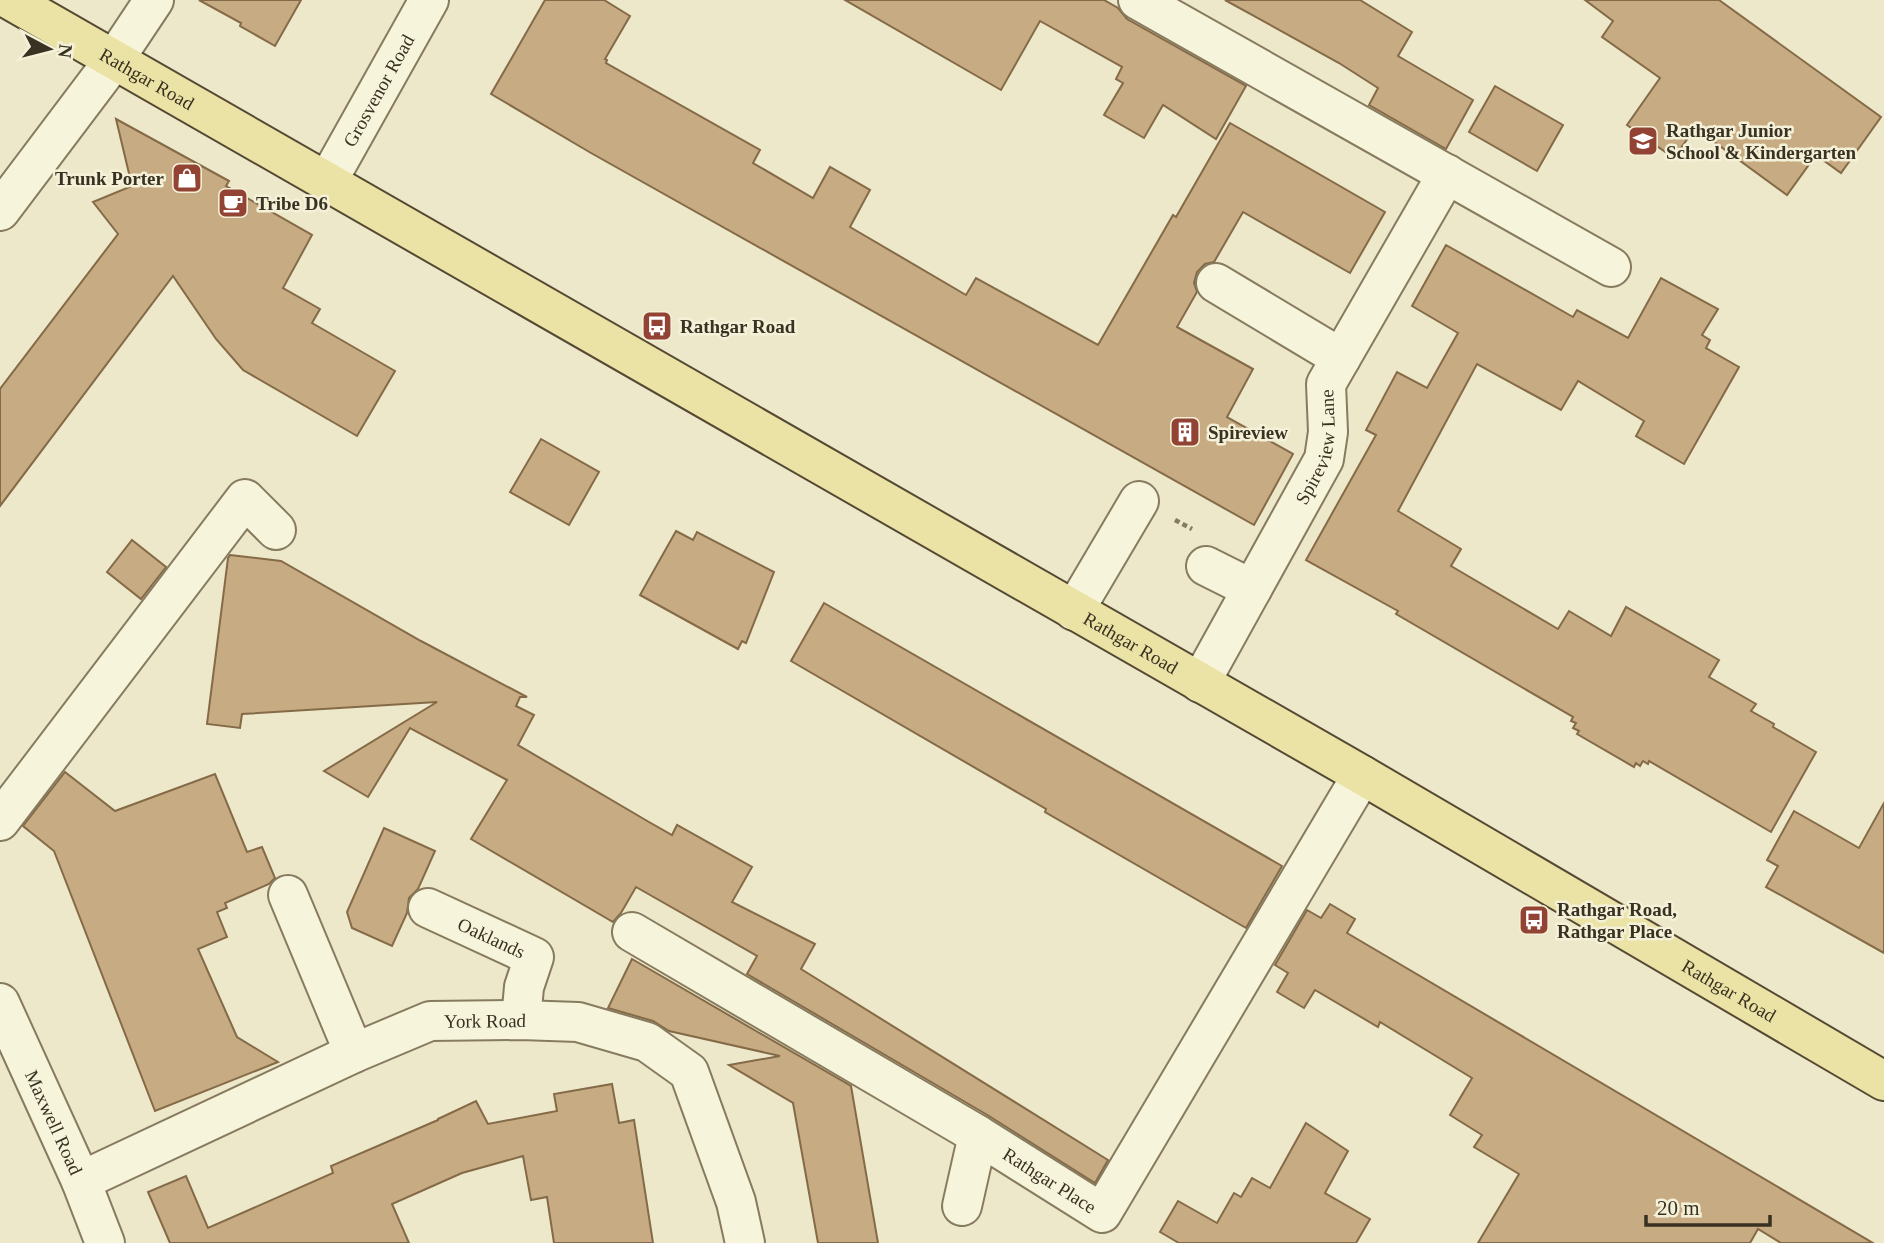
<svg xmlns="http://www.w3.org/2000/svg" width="1884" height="1243" font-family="Georgia,serif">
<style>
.building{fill:#c7ab82;stroke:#846a47;stroke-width:2}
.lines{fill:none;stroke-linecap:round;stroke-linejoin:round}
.minor-casing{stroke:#877b5f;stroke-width:42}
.major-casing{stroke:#554933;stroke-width:42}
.path{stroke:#877b5f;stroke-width:4.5;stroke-dasharray:5 3.5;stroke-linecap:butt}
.minor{stroke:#f7f4dc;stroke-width:38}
.major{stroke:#ebe2a5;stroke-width:38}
.labels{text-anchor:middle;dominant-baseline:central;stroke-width:5;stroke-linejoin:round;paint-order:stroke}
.street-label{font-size:19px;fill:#393121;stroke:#f4f1d8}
.poi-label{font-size:19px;font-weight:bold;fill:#393121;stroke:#f4f1d8;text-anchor:start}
</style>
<rect width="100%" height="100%" fill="#ece8c9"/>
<g class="building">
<path d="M 199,0 L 301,0 L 275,46 L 240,26 L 241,23 Z"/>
<path d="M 545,0 L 604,0 L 630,16 L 605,59 L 607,60 L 606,63 L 760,150 L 753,163 L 813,198 L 830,167 L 870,190 L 850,227 L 966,295 L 976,278 L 1098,345 L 1173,215 L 1176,217 L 1230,123 L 1385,212 L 1350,273 L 1243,212 L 1214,262 L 1205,264 L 1197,272 L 1194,283 L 1197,292 L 1177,327 L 1253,369 L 1227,417 L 1293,454 L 1254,525 L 591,153 L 491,94 Z"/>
<path d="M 845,0 L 1104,0 L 1118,8 L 1127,19 L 1246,86 L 1216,139 L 1163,105 L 1144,138 L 1104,115 L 1123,83 L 1116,79 L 1122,67 L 1040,21 L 1001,90 Z"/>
<path d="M 1225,0 L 1360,0 L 1412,32 L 1398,56 L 1473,100 L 1446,149 L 1369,105 L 1378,88 L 1339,63 Z"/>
<path d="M 1585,0 L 1719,0 L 1881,117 L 1841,173 L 1816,155 L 1787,195 L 1695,128 L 1674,158 L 1627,125 L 1660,78 L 1602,37 L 1613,21 Z"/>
<path d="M 1495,86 L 1563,125 L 1537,171 L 1469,132 Z"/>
<path d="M 116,119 L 229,181 L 226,186 L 312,235 L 283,288 L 320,309 L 312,323 L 395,371 L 357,436 L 243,370 L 216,339 L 173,276 L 0,506 L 0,389 L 118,234 L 93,202 L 132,186 Z"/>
<path d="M 1446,245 L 1573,317 L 1577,310 L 1628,338 L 1661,278 L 1718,309 L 1702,335 L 1710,340 L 1706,348 L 1739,367 L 1684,464 L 1636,436 L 1644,421 L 1578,381 L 1561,410 L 1477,364 L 1398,511 L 1461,549 L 1451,566 L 1558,629 L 1569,611 L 1611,636 L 1626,607 L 1719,660 L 1709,677 L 1756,704 L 1751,711 L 1774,724 L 1773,727 L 1816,752 L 1771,832 L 1649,761 L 1648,764 L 1643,761 L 1640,766 L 1636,763 L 1634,767 L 1577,734 L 1579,731 L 1573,728 L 1576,723 L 1571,721 L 1573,717 L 1396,614 L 1398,611 L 1306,560 L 1376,435 L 1366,430 L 1397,372 L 1427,388 L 1458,333 L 1412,306 Z"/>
<path d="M 541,439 L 599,472 L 569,525 L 510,492 Z"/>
<path d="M 676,531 L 693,540 L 697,532 L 774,572 L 746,643 L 742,641 L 738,649 L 640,595 Z"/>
<path d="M 132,540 L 166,567 L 141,599 L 107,572 Z"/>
<path d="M 230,555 L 281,561 L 421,641 L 527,697 L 520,697 L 516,706 L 534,715 L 518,745 L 649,822 L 672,835 L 677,825 L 752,867 L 732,902 L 815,944 L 801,969 L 1108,1160 L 1095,1183 L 989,1116 L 747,974 L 757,956 L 636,887 L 621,913 L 613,922 L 471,839 L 507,780 L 410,728 L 368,797 L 324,771 L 437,702 L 242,714 L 240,728 L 207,724 L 228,558 Z"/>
<path d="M 824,603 L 1282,866 L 1246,928 L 1045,812 L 1046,809 L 791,661 Z"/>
<path d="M 65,772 L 115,811 L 215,774 L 247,852 L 262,847 L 275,878 L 269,884 L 225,903 L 227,908 L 217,912 L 227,937 L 198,949 L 237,1037 L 278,1062 L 155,1111 L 54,851 L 23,826 Z"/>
<path d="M 1884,803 L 1884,953 L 1766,887 L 1778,866 L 1767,860 L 1794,811 L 1859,848 Z"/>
<path d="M 384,828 L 435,851 L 418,889 L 409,898 L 407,913 L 392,946 L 352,928 L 347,912 Z"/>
<path d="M 1330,904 L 1355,919 L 1347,933 L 1873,1243 L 1781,1243 L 1758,1229 L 1750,1243 L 1478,1243 L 1519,1174 L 1474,1147 L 1482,1135 L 1450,1115 L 1472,1078 L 1380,1022 L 1378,1027 L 1315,990 L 1304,1008 L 1277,992 L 1288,973 L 1275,965 L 1307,910 L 1321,918 Z"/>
<path d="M 632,959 L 851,1086 L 878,1243 L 818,1243 L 793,1103 L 729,1065 L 780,1056 L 669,1031 L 653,1021 L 608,1008 Z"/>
<path d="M 612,1084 L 619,1123 L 634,1120 L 653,1243 L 554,1243 L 547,1197 L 531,1200 L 523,1156 L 462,1173 L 392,1204 L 409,1243 L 170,1243 L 148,1192 L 186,1176 L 208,1228 L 333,1173 L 331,1166 L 438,1120 L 438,1119 L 476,1101 L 488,1124 L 557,1111 L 554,1094 Z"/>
<path d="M 1306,1123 L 1348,1151 L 1325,1193 L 1370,1219 L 1356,1243 L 1179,1243 L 1160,1232 L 1178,1201 L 1217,1223 L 1234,1193 L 1241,1197 L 1252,1178 L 1270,1188 Z"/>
</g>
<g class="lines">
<g class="minor-casing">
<g id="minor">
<path d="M 1138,0 L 1611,267"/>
<path id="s1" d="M 327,182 L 429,0"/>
<path d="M 0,211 L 114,60 L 154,0"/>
<path d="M 1216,283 L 1341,358"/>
<path d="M 1206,566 L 1252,589"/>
<path d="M 1074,611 L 1139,501"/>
<path id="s2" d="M 1200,683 L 1324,459 L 1328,432 L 1326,384 L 1447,174"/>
<path d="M 0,821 L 245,499 L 276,530"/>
<path d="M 288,895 L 354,1053"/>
<path id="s3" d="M 428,908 L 534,957 L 524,987 L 521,1020"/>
<path id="s4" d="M 632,932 L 978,1135 L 1102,1213 L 1362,775"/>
<path id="s5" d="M 0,1003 L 81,1181 L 105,1243"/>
<path id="s6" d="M 81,1181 L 354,1053 L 430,1021 L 521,1020 L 578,1022 L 647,1042 L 689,1072 L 736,1202 L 745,1243"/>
<path d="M 962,1206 L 978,1135"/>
</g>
</g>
<g class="major-casing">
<g id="major">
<path id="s7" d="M 10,0 L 1362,775 L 1884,1081"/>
</g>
</g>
<path class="path" d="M 1175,520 L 1192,529"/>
<use href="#minor" class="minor"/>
<use href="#major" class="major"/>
</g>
<defs>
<g id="school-square" transform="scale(1.575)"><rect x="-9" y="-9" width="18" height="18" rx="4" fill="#924333" stroke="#f4f1d8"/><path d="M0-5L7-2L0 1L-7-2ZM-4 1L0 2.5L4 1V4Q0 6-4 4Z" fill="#fff"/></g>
<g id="shop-square" transform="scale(1.575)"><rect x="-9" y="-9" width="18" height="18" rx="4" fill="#924333" stroke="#f4f1d8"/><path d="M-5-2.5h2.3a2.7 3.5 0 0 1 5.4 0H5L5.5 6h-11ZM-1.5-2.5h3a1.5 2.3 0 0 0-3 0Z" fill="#fff"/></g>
<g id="cafe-square" transform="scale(1.575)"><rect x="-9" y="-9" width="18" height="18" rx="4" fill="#924333" stroke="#f4f1d8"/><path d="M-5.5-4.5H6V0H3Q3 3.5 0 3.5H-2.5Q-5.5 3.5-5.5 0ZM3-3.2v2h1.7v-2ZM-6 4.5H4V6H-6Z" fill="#fff"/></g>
<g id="bus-square" transform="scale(1.575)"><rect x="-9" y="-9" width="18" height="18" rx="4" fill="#924333" stroke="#f4f1d8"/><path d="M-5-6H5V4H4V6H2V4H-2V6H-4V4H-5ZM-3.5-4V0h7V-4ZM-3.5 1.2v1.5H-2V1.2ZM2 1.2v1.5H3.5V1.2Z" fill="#fff"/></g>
<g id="building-square" transform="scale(1.575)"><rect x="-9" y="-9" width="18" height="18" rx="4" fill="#924333" stroke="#f4f1d8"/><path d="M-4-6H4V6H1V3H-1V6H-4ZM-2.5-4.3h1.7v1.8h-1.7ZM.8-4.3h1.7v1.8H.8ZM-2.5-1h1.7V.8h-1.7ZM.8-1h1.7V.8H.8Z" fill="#fff"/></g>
</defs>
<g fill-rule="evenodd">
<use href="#school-square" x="1643" y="141"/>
<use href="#shop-square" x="187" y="178"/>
<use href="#cafe-square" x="233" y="203"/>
<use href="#bus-square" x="657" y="326"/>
<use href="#building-square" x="1185" y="432"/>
<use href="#bus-square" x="1534" y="920"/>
</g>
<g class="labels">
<g class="street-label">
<text stroke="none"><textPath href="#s7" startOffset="158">Rathgar Road</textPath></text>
<text stroke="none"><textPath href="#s1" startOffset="105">Grosvenor Road</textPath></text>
<text stroke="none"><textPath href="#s2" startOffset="266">Spireview Lane</textPath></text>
<text stroke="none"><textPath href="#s7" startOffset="1292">Rathgar Road</textPath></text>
<text stroke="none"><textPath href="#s3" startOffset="70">Oaklands</textPath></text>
<text stroke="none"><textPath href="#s7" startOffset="1984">Rathgar Road</textPath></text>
<text stroke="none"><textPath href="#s6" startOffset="439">York Road</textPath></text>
<text stroke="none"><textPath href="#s5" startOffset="131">Maxwell Road</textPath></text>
<text stroke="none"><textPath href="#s4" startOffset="486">Rathgar Place</textPath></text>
</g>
<g class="poi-label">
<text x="1666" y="130">Rathgar Junior<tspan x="1666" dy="22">School &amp; Kindergarten</tspan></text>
<text x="164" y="178" text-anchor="end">Trunk Porter</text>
<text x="256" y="203">Tribe D6</text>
<text x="680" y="326">Rathgar Road</text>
<text x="1208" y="432">Spireview</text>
<text x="1557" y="909">Rathgar Road,<tspan x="1557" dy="22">Rathgar Place</tspan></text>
</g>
</g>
<g transform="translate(49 49) rotate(97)" stroke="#f4f1d8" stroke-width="5" paint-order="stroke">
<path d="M0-5L12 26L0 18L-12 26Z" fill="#393121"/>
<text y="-10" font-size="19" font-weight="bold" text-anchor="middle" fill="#393121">N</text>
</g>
<path d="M1646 1215v10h124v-10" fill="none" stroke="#393121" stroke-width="3.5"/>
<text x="1657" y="1215" font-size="21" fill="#393121" stroke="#f4f1d8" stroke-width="5" paint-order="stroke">20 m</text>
</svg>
